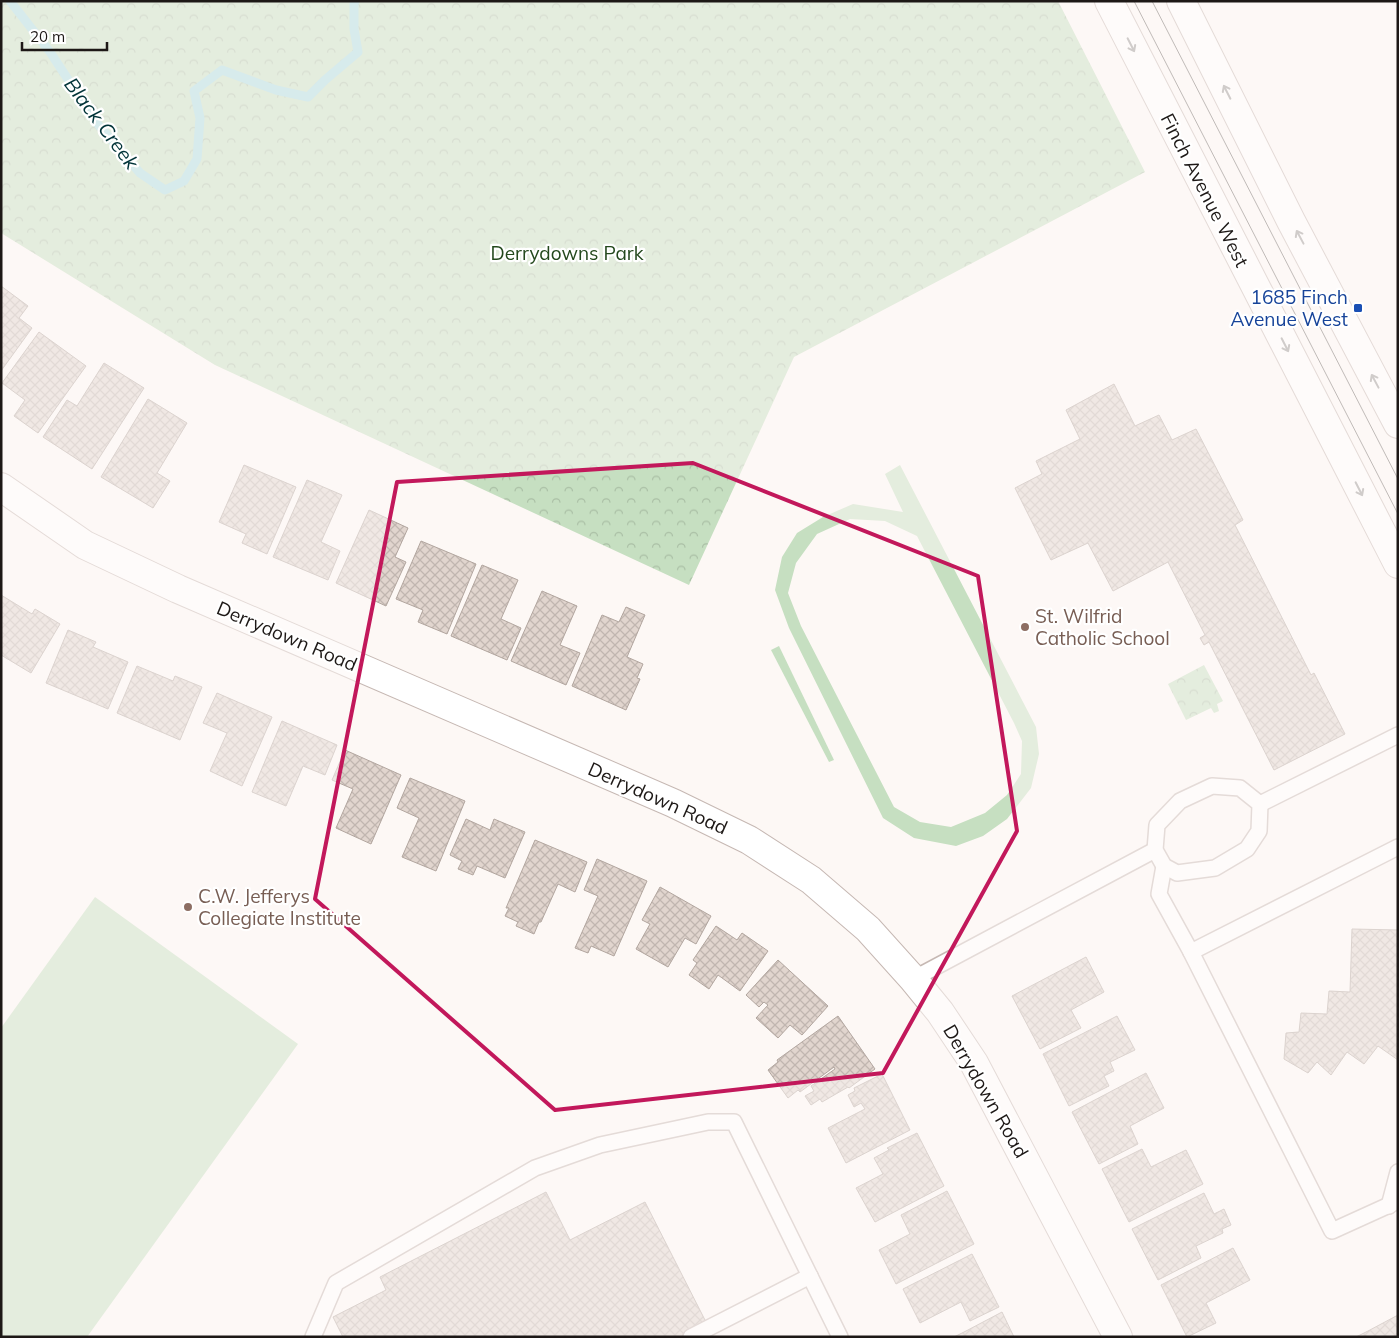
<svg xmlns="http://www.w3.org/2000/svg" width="1399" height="1338" font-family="Mulish,sans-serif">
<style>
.green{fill:#c6dfc1;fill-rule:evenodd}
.park{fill:url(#park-crowns)}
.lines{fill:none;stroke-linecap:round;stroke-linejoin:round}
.stream{stroke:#a8dbe1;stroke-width:9}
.building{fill:url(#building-cross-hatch);stroke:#b2a69f}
.service-casing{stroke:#c6b8b3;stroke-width:18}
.minor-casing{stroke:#c6b8b3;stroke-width:30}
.secondary-casing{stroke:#c6b8b3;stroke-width:30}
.service{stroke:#fff;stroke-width:15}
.minor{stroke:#fff;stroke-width:28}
.secondary{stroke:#fff;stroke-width:28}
.tram{stroke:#75706d;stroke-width:1}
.oneway{stroke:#999796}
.marked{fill:none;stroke:#c2185b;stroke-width:4;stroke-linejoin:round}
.transit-dot{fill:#1a4fb4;stroke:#fff;stroke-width:2}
.education-dot{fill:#8d6e63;stroke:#fff;stroke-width:2}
.labels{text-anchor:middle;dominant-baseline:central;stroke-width:4.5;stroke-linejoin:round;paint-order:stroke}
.street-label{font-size:19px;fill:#1d1816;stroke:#fff}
.park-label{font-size:19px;fill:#23481c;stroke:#fff}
.transit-label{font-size:19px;fill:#164399;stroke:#fff;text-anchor:end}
.education-label{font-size:19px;fill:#785e54;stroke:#fff;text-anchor:start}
.water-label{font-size:20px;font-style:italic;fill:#003338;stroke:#fff}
</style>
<defs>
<pattern id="park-crowns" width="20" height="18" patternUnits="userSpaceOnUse" patternTransform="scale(1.25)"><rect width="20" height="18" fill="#c6dfc1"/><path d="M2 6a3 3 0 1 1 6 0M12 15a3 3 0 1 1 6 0" fill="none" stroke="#aabfa5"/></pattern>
<pattern id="building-cross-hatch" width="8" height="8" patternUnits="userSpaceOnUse" patternTransform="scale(1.25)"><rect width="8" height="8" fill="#e1d5ce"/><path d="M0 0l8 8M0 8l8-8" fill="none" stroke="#c1b6b0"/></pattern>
</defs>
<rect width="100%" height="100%" fill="#fdf8f5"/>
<g class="green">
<path d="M 900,465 L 1036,727 L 1039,754 L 1031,788 L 1007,819 L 983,836 L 956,846 L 914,838 L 883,818 L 789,628 L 775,590 L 782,557 L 797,533 L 823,517 L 853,504 L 903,512 L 885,474 ZM 850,519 L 885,521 L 917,536 L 1014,723 L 1022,741 L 1021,774 L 1007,795 L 985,813 L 951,827 L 920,822 L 894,807 L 801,626 L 788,593 L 796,563 L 817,534 Z"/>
<path d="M 779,646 L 834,760 L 829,762 L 771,650 Z"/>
<path d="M 95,897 L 298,1044 L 87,1337 L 1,1337 L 1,1028 Z"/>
</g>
<g class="park">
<path d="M 1,1 L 1058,1 L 1145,172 L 794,357 L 689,585 L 215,365 L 1,233 Z"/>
<path d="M 1204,665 L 1223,701 L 1217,704 L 1219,711 L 1214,713 L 1211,708 L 1186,720 L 1168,684 Z"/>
</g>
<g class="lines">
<path class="stream" d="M 10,1 L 50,52 L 96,122 L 140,173 L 165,190 L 184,181 L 197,159 L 200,118 L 194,91 L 222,70 L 276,90 L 308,97 L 325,80 L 358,52 L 354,29 L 354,4 L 355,1"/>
</g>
<g class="building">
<path d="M 1,286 L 28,306 L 19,318 L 32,328 L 1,371 Z"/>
<path d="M 39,332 L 86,366 L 38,433 L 14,416 L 25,400 L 2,383 Z"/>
<path d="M 104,363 L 144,388 L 92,469 L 43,437 L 67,400 L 77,406 Z"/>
<path d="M 1114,384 L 1135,426 L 1159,415 L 1172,440 L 1196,429 L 1243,520 L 1235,525 L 1311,675 L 1314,673 L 1345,734 L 1274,770 L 1209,642 L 1204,645 L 1200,638 L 1205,635 L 1168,562 L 1113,591 L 1088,543 L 1051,560 L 1015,488 L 1042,474 L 1036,461 L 1080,439 L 1066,410 Z"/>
<path d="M 148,399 L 187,423 L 157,473 L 170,481 L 153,508 L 101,477 Z"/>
<path d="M 244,465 L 296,487 L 267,554 L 242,543 L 246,534 L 219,522 Z"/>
<path d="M 307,480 L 342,495 L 321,542 L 340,551 L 328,580 L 273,557 Z"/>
<path d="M 369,510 L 408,528 L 395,557 L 406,562 L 386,606 L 336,583 Z"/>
<path d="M 421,541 L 476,564 L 447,634 L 418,622 L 423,610 L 396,599 Z"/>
<path d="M 482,565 L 518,580 L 501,619 L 521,628 L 507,660 L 451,636 Z"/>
<path d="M 542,591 L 577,606 L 560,645 L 580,653 L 566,685 L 511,661 Z"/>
<path d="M 1,595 L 32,614 L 35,609 L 60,624 L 31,673 L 1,655 Z"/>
<path d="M 626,607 L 645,615 L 627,657 L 643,664 L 637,678 L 640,679 L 626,710 L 572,686 L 602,615 L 619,622 Z"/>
<path d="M 68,630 L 96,642 L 93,647 L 128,662 L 108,709 L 46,683 Z"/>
<path d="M 137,666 L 173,681 L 175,676 L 202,687 L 180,740 L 117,713 Z"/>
<path d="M 217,693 L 272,717 L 242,786 L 210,771 L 227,733 L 203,723 Z"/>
<path d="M 282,721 L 337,745 L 325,775 L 303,766 L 286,806 L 252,792 Z"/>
<path d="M 345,750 L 401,775 L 371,844 L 336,828 L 353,789 L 332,780 Z"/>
<path d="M 410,778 L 465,801 L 436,871 L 402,857 L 419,818 L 397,808 Z"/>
<path d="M 466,819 L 490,830 L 494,819 L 525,832 L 505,878 L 477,866 L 473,875 L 458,869 L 462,861 L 450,855 Z"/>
<path d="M 535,840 L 587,862 L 575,892 L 558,884 L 541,922 L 539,922 L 534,934 L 516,926 L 518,922 L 505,916 L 509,908 L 506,908 Z"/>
<path d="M 597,859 L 647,881 L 614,956 L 591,946 L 588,953 L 575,948 L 598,896 L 584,890 Z"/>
<path d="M 660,887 L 711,916 L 696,944 L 685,938 L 668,967 L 636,949 L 650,924 L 642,920 Z"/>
<path d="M 716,926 L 737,940 L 742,933 L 768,951 L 740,991 L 718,975 L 709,989 L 689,975 L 697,963 L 693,960 Z"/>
<path d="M 1352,929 L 1398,930 L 1398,1060 L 1378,1046 L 1364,1064 L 1347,1052 L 1331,1075 L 1317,1062 L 1308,1073 L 1284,1059 L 1286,1033 L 1299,1032 L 1301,1013 L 1327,1014 L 1329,991 L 1350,992 Z"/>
<path d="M 1086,957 L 1104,992 L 1071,1010 L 1081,1028 L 1040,1049 L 1012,996 Z"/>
<path d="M 778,960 L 828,1006 L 802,1035 L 790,1025 L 778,1038 L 756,1018 L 768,1005 L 764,1002 L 759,1007 L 746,995 Z"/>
<path d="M 838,1016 L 875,1069 L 849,1088 L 848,1087 L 822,1102 L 820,1099 L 811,1105 L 805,1096 L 814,1091 L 811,1086 L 835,1069 L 834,1067 L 800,1092 L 798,1090 L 788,1098 L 768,1070 L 778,1062 L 777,1060 Z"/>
<path d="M 1117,1016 L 1135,1050 L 1110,1062 L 1114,1071 L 1104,1076 L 1109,1086 L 1069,1106 L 1043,1054 Z"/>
<path d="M 1146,1073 L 1164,1108 L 1130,1126 L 1138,1144 L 1099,1164 L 1072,1112 Z"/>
<path d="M 882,1074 L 910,1130 L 846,1163 L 828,1128 L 865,1109 L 861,1103 L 854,1107 L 848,1095 L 855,1091 L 854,1088 Z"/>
<path d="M 917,1133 L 944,1186 L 875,1222 L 856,1188 L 883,1174 L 874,1158 L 889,1150 L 887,1148 Z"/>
<path d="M 1142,1149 L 1151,1167 L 1186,1150 L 1203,1184 L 1129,1222 L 1102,1169 Z"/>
<path d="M 947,1191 L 974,1244 L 896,1284 L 879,1250 L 910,1234 L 901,1215 Z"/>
<path d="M 546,1192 L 570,1240 L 645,1202 L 707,1324 L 683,1337 L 343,1337 L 333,1317 L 386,1290 L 380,1277 Z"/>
<path d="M 1204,1193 L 1214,1214 L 1224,1209 L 1231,1225 L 1222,1229 L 1223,1233 L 1196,1246 L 1201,1258 L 1158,1280 L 1132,1229 Z"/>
<path d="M 1233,1248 L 1250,1280 L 1206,1303 L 1216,1323 L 1187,1337 L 1161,1285 Z"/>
<path d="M 972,1254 L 999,1307 L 970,1321 L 961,1302 L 920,1323 L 903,1289 Z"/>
<path d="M 1002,1312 L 1014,1337 L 954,1337 L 966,1331 Z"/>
<path d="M 1398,1315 L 1398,1337 L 1356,1337 L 1368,1331 Z"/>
</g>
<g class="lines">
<g class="service-casing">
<g id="service">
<path d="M 1212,786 L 1240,788 L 1260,804 L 1259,831 L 1247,849 L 1215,868 L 1177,873 L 1164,866 L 1155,850 L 1157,825 L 1180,801 Z"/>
<path d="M 1260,804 L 1398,735"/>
<path d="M 1398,847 L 1191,952 L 1332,1231 L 1398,1201"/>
<path d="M 1164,866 L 1159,894 L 1191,952"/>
<path d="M 913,979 L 1155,850"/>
<path d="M 1389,1206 L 1398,1172"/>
<path d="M 313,1337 L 336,1283 L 535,1168 L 600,1145 L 708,1122 L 734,1122 L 840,1337"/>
<path d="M 691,1337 L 810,1276"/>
</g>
</g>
<g class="minor-casing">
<path id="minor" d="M 1,487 L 85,545 L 178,589 L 673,803 L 749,840 L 811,880 L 868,929 L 913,979 L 940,1012 L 974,1063 L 1118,1337"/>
</g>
<g class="secondary-casing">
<g id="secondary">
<path d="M 1109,1 L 1398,564"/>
<path d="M 1181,1 L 1291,221 L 1398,424"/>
</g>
</g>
<use href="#service" class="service"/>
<use href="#minor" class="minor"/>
<use href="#secondary" class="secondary"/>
<g class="tram">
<path d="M 1134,1 L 1398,514"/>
<path d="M 1152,1 L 1398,479"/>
</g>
</g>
<defs><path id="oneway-shaft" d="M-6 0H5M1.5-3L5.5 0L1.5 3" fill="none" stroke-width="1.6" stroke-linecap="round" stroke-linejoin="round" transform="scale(1.25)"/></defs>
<g class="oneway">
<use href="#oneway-shaft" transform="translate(1131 45) rotate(63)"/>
<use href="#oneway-shaft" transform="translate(1227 92) rotate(-117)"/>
<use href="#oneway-shaft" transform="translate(1300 237) rotate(-118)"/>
<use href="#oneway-shaft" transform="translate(1285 345) rotate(63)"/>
<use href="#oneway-shaft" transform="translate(1375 381) rotate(-118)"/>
<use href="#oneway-shaft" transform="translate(1359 489) rotate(63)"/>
</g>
<path d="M0 0H1399V1338H0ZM 693,463 L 978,576 L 1017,831 L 883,1073 L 555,1110 L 315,899 L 397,482 Z" fill="#fdf8f5" fill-opacity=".55" fill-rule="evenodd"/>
<path class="marked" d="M 693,463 L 978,576 L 1017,831 L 883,1073 L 555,1110 L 315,899 L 397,482 Z"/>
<rect class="transit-dot" x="1353" y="303" width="10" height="10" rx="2.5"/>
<g class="education-dot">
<circle cx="1025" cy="627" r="5"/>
<circle cx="188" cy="907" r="5"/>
</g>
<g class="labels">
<g class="street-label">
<text transform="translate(1205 190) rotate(63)">Finch Avenue West</text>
<text transform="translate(287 636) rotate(23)">Derrydown Road</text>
<text transform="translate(658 798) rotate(24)">Derrydown Road</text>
<text transform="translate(986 1091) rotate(60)">Derrydown Road</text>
</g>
<g class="park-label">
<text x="567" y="253">Derrydowns Park</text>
</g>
<g class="transit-label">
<text x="1348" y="297">1685 Finch<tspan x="1348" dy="22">Avenue West</tspan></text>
</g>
<g class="education-label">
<text x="1035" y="616">St. Wilfrid<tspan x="1035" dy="22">Catholic School</tspan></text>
<text x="198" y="896">C.W. Jefferys<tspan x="198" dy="22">Collegiate Institute</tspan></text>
</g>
<g class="water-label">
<text transform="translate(102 123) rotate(53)">Black Creek</text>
</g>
</g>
<rect width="1399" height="1338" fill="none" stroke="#1d1816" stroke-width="5"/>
<path d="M22 42v8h85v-8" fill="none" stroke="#1d1816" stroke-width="2.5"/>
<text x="30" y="42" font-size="15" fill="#1d1816" stroke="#ffffff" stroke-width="4" paint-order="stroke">20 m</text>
</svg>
